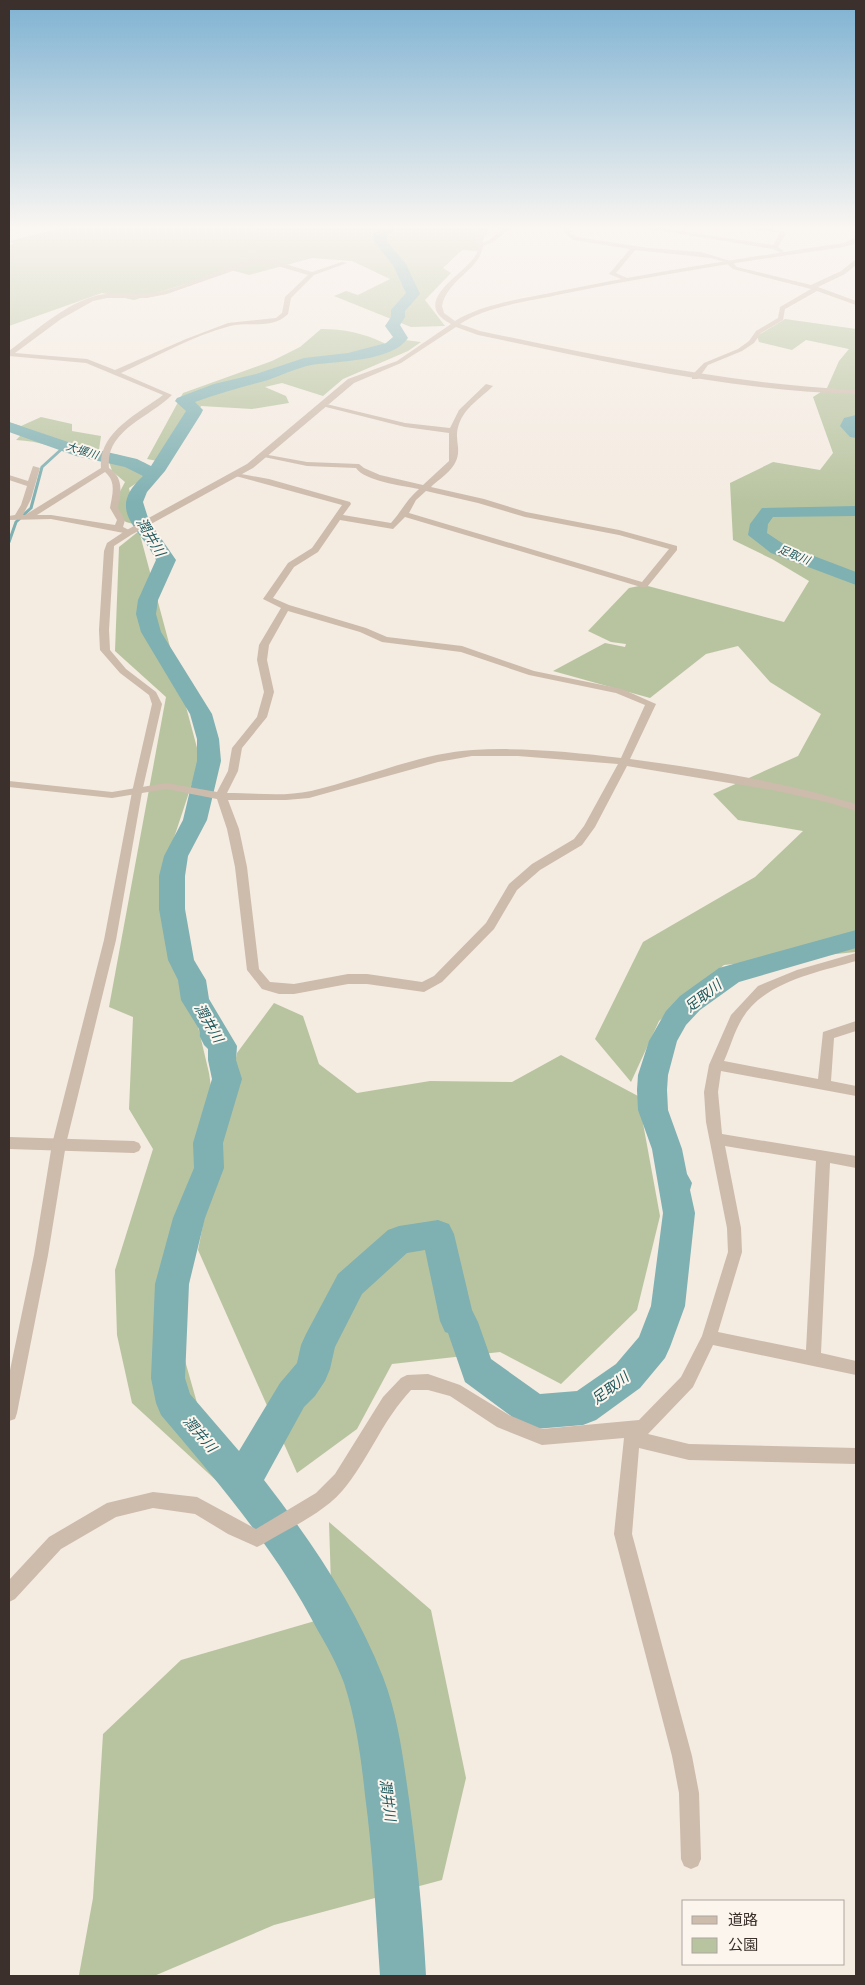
<svg xmlns="http://www.w3.org/2000/svg" width="865" height="1985" font-family="'Roboto Condensed','Noto Sans JP',sans-serif">
<style>
.green{fill:#b8c4a0}
.lines{fill:none;stroke-linecap:round;stroke-linejoin:round}
.stream{stroke:#7fb0b2;stroke-width:3}
.river{fill:#7fb0b2;fill-rule:evenodd}
.minor{fill:#cdbbac;fill-rule:evenodd}
.tertiary{fill:#cdbbac;fill-rule:evenodd}
.labels{text-anchor:middle;dominant-baseline:central;stroke-width:4;stroke-linejoin:round;paint-order:stroke}
.far-water-label{font-size:11px;font-style:italic;fill:#1f5a5e;stroke:#fbf5ee}
.water-label{font-size:14px;font-style:italic;fill:#1f5a5e;stroke:#fbf5ee}
</style>
<rect width="100%" height="100%" fill="#f4ebe1"/>
<g class="green">
<path d="M 69,226 L 490,226 L 478,251 L 462,250 L 443,268 L 451,273 L 425,300 L 445,326 L 411,327 L 334,296 L 346,291 L 358,295 L 390,279 L 352,261 L 312,258 L 249,275 L 231,270 L 134,300 L 102,293 L 9,326 L 9,245 L 14,244 L 9,241 Z"/>
<path d="M 785,319 L 856,329 L 856,952 L 724,965 L 659,1021 L 631,1082 L 595,1039 L 643,942 L 755,877 L 803,831 L 738,820 L 713,794 L 798,756 L 821,714 L 770,682 L 738,646 L 706,654 L 650,698 L 553,671 L 605,643 L 625,647 L 626,644 L 611,642 L 588,631 L 629,588 L 644,585 L 784,622 L 809,581 L 772,559 L 733,540 L 730,483 L 773,462 L 820,470 L 833,453 L 813,397 L 827,388 L 839,361 L 849,349 L 806,340 L 792,350 L 759,342 L 757,336 Z"/>
<path d="M 321,329 C 344,329 363,333 384,343 L 384,348 L 405,340 L 421,342 L 408,351 L 343,379 L 323,396 L 282,383 L 265,387 L 286,396 L 289,403 L 252,409 L 201,406 L 188,431 L 163,462 L 147,459 L 183,393 L 272,361 L 300,347 Z"/>
<path d="M 41,417 L 72,424 L 72,431 L 101,436 L 99,450 L 88,453 L 80,457 C 59,448 39,441 16,440 L 22,434 L 9,431 L 9,422 L 21,426 Z"/>
<path d="M 115,454 L 145,463 L 152,470 L 144,478 L 129,488 L 137,525 L 126,522 L 118,516 L 116,499 L 125,482 L 112,471 L 108,458 Z"/>
<path d="M 139,531 L 200,759 L 169,853 L 177,938 L 209,1073 L 215,1114 L 178,1336 L 220,1484 L 132,1403 L 117,1335 L 115,1270 L 153,1149 L 129,1109 L 133,1017 L 109,1007 L 166,697 L 115,651 L 119,547 Z"/>
<path d="M 274,1003 L 303,1016 L 319,1064 L 357,1093 L 430,1081 L 512,1082 L 561,1055 L 638,1096 L 660,1216 L 637,1310 L 561,1384 L 500,1352 L 392,1364 L 357,1429 L 297,1473 L 198,1250 L 237,1053 Z"/>
<path d="M 329,1522 L 431,1610 L 466,1778 L 442,1880 L 274,1925 L 154,1976 L 79,1975 L 93,1898 L 103,1734 L 181,1660 L 332,1616 Z"/>
</g>
<g class="lines">
<path class="stream" d="M 9,542 L 16,522 L 31,508 L 42,467 L 65,446"/>
<g class="river">
<path d="M 385,226 L 401,226 L 386,236 L 388,243 L 406,264 L 420,294 L 405,311 L 405,317 L 400,325 L 408,338 C 392,362 337,361 311,365 C 297,368 282,375 268,380 C 243,387 219,393 195,402 L 203,410 L 201,414 L 165,471 L 147,492 L 143,502 L 149,521 L 176,560 L 158,600 L 156,614 L 161,632 L 212,714 L 219,739 L 221,761 L 207,820 L 188,856 L 185,876 L 185,909 L 194,960 L 206,980 L 209,999 L 237,1046 L 236,1060 L 242,1079 L 223,1143 L 224,1168 L 205,1218 L 189,1284 L 185,1378 L 190,1394 L 239,1451 L 280,1383 L 297,1363 L 301,1345 L 306,1334 L 338,1274 L 388,1230 L 399,1226 L 438,1220 L 449,1224 L 454,1234 L 472,1310 L 478,1322 L 491,1359 L 540,1394 L 577,1391 L 616,1364 L 639,1337 L 651,1306 L 663,1213 L 652,1149 L 638,1110 L 637,1090 L 638,1075 L 649,1041 L 666,1011 L 680,996 L 719,968 L 856,930 L 856,948 L 739,982 L 700,1010 L 686,1025 L 677,1041 L 668,1075 L 667,1090 L 668,1110 L 682,1149 L 687,1174 L 692,1183 L 690,1190 L 695,1213 L 685,1306 L 670,1347 L 665,1358 L 640,1388 L 596,1420 L 583,1425 L 535,1429 L 522,1424 L 465,1382 L 448,1333 L 445,1332 L 440,1321 L 425,1250 L 407,1253 L 362,1294 L 335,1347 L 330,1369 L 325,1381 L 315,1396 L 304,1407 L 264,1480 C 311,1541 355,1605 383,1677 C 398,1716 403,1757 409,1799 C 417,1857 423,1917 426,1976 L 380,1976 C 376,1915 373,1855 365,1795 C 361,1757 356,1720 344,1683 C 337,1664 327,1646 317,1629 C 276,1550 219,1483 161,1415 L 156,1403 L 151,1378 L 155,1284 L 173,1218 L 194,1168 L 193,1143 L 212,1079 L 208,1060 L 208,1049 L 204,1045 L 200,1037 L 199,1029 L 181,1000 L 178,980 L 168,960 L 159,909 L 159,876 L 164,856 L 183,820 L 197,761 L 197,739 L 190,714 L 141,632 L 136,614 L 138,600 L 156,560 C 140,527 105,511 143,476 L 125,467 L 76,456 L 9,432 L 9,422 L 77,445 L 137,459 L 151,466 L 186,411 L 175,401 L 177,398 L 214,384 L 256,374 L 304,358 L 348,353 L 386,343 L 393,337 L 385,326 L 391,317 L 391,310 L 406,293 L 393,265 L 376,244 L 373,234 Z"/>
<path d="M 856,415 L 856,438 L 850,437 L 840,426 L 844,418 Z"/>
<path d="M 856,506 L 856,516 L 773,517 L 768,524 L 767,533 L 785,545 L 856,572 L 856,585 L 771,553 L 748,535 L 750,524 L 762,508 Z"/>
</g>
<g class="minor">
<path d="M 507,226 L 514,226 L 493,242 L 481,247 L 478,245 L 489,240 Z"/>
<path d="M 566,226 L 572,226 L 571,233 L 577,237 L 648,248 L 701,252 L 734,262 L 734,264 L 737,267 L 811,285 L 841,271 L 856,259 L 856,265 L 845,274 L 818,287 L 856,301 L 856,305 L 817,291 L 785,309 L 783,320 L 761,333 L 754,343 L 742,351 L 708,365 L 698,379 L 692,379 L 692,375 L 704,363 L 738,349 L 749,341 L 756,331 L 778,318 L 780,307 L 811,289 L 733,269 L 725,262 L 711,258 L 635,250 L 616,273 L 629,279 L 626,281 L 609,274 L 630,249 L 573,240 L 565,233 Z"/>
<path d="M 632,226 L 648,226 L 773,245 L 780,233 L 734,226 L 753,226 L 787,232 L 778,247 L 784,251 L 781,253 L 773,249 Z"/>
<path d="M 853,239 L 856,239 L 856,244 L 853,242 Z"/>
<path d="M 261,257 L 312,272 L 342,262 L 347,263 L 314,275 L 291,298 L 288,314 C 272,330 250,321 230,326 C 192,336 156,357 121,373 L 172,395 C 149,418 105,430 109,468 C 124,478 121,492 118,508 L 125,520 L 123,527 L 129,530 L 129,534 L 51,519 L 9,520 L 9,516 L 15,515 L 21,505 L 27,486 L 9,480 L 9,475 L 28,481 L 33,466 L 40,468 L 31,499 L 23,515 L 25,515 L 101,468 C 98,432 138,414 163,395 L 86,363 L 9,356 L 9,351 C 36,331 65,303 99,295 C 122,291 145,297 167,290 C 199,281 229,264 261,257 ZM 261,261 L 308,275 L 285,297 L 282,313 L 276,318 L 228,323 L 186,339 L 115,370 L 87,359 L 15,353 L 61,319 L 93,301 L 107,298 L 147,298 L 167,294 ZM 105,472 C 117,482 112,495 110,508 L 117,520 L 115,525 L 51,515 L 37,515 Z"/>
<path d="M 486,384 L 493,386 C 481,398 465,407 459,424 C 456,432 457,439 458,447 C 460,467 444,475 431,487 L 484,499 L 526,512 L 619,530 L 677,546 L 677,550 L 647,587 L 641,587 L 405,517 L 393,529 L 340,520 L 318,552 L 294,567 L 273,598 L 289,605 L 366,628 L 387,637 L 462,646 L 534,671 L 622,689 L 656,704 L 630,759 C 704,769 786,782 856,804 L 856,811 L 826,802 L 772,790 L 627,766 L 595,827 L 582,845 L 540,870 L 517,890 L 494,929 L 442,982 L 424,992 L 367,984 L 348,984 L 294,994 L 279,994 L 262,989 L 247,970 L 235,867 L 227,829 L 217,799 L 166,789 L 112,798 L 9,787 L 9,781 L 112,792 L 166,783 L 217,792 L 228,771 L 232,748 L 257,717 L 264,692 L 257,660 L 259,645 L 281,608 L 263,599 L 288,563 L 312,548 L 342,505 L 232,475 L 236,473 L 269,479 L 350,502 L 351,504 L 343,515 L 391,523 C 401,512 407,499 419,489 C 404,486 364,481 356,468 L 307,466 L 259,456 L 263,454 L 307,462 L 359,464 L 364,468 L 380,475 L 423,485 L 449,461 L 449,433 L 405,427 L 318,405 L 322,403 L 405,423 L 450,428 L 459,410 ZM 426,491 L 478,503 L 525,517 L 619,535 L 669,549 L 642,582 L 409,513 L 416,500 ZM 288,611 L 360,632 L 382,642 L 461,652 L 529,675 L 616,693 L 645,705 L 621,758 C 574,752 520,747 473,750 C 420,753 363,779 311,791 C 284,797 254,793 227,793 L 238,771 L 242,748 L 267,717 L 274,692 L 267,660 L 269,645 ZM 472,756 L 518,756 L 618,764 L 584,826 L 574,839 L 532,864 L 509,884 L 486,923 L 434,976 L 422,982 L 367,974 L 348,974 L 294,984 L 270,982 L 259,969 L 247,867 L 239,829 L 228,800 L 286,800 L 309,798 L 438,762 Z"/>
<path d="M 856,953 L 856,961 C 819,972 763,982 742,1019 C 734,1032 730,1048 724,1061 L 818,1079 L 823,1032 L 856,1021 L 856,1031 L 834,1038 L 831,1081 L 856,1086 L 856,1096 L 721,1071 L 718,1092 L 722,1134 L 856,1156 L 856,1168 L 830,1163 L 821,1353 L 856,1361 L 856,1375 L 713,1345 L 693,1387 L 648,1434 L 689,1444 L 856,1448 L 856,1464 L 689,1460 L 639,1448 L 632,1534 L 692,1756 L 699,1793 L 701,1859 L 698,1866 L 691,1869 L 684,1866 L 681,1859 L 679,1793 L 672,1756 L 614,1534 L 624,1438 L 542,1445 L 497,1427 L 450,1396 L 428,1390 L 411,1390 C 383,1420 371,1454 347,1485 C 327,1512 291,1527 263,1544 L 257,1547 L 228,1534 L 195,1514 L 153,1508 L 116,1517 L 61,1549 L 15,1599 L 9,1602 L 9,1580 L 49,1537 L 107,1503 L 153,1492 L 197,1497 L 256,1529 L 316,1493 L 335,1474 L 383,1397 L 401,1378 L 407,1375 L 428,1374 L 460,1385 L 509,1415 L 542,1429 L 639,1420 L 681,1377 L 702,1336 L 728,1252 L 727,1228 L 706,1122 L 704,1092 L 709,1065 L 731,1015 L 758,986 L 797,970 ZM 725,1146 L 816,1161 L 806,1350 L 718,1332 L 742,1252 L 741,1228 Z"/>
<path d="M 9,1137 L 134,1141 L 139,1143 L 141,1147 L 139,1151 L 134,1153 L 9,1149 Z"/>
</g>
<path class="tertiary" d="M 473,226 L 479,226 C 497,267 449,272 442,306 L 444,313 L 455,321 C 483,303 528,298 560,291 C 654,272 749,257 844,243 L 856,237 L 854,244 L 844,247 C 750,260 656,275 562,294 C 531,301 487,306 460,324 L 480,331 C 605,357 728,384 856,390 L 856,394 C 728,391 603,361 478,335 L 456,327 L 401,363 L 354,383 L 253,468 L 131,535 L 114,546 L 109,630 L 110,650 L 126,669 L 156,692 L 162,704 L 142,792 L 116,940 L 66,1144 L 48,1255 L 17,1413 L 15,1419 L 9,1421 L 9,1375 L 34,1255 L 52,1144 L 104,940 L 132,792 L 152,704 L 149,695 L 120,673 L 100,650 L 99,630 L 104,551 L 107,543 L 125,531 L 247,464 L 348,379 L 397,361 L 451,324 C 407,301 468,273 477,253 C 480,244 477,235 473,226 Z"/>
</g>
<linearGradient id="sky" x2="0" y2="1"><stop stop-color="#7eb2d2"/><stop offset="0.45" stop-color="#faf6f2"/><stop offset="1" stop-color="#faf6f2" stop-opacity="0"/></linearGradient>
<rect width="865" height="504" fill="url(#sky)"/>
<g class="labels">
<g class="far-water-label">
<text transform="translate(82 451) rotate(17)">大堰川</text>
<text transform="translate(794 555) rotate(22)">足取川</text>
</g>
<g class="water-label">
<text transform="translate(151 537) rotate(59)">潤井川</text>
<text transform="translate(703 996) rotate(-38)">足取川</text>
<text transform="translate(209 1023) rotate(60)">潤井川</text>
<text transform="translate(610 1388) rotate(-37)">足取川</text>
<text transform="translate(200 1434) rotate(49)">潤井川</text>
<text transform="translate(388 1800) rotate(82)">潤井川</text>
</g>
</g>
<rect width="865" height="1985" fill="none" stroke="#3b302b" stroke-width="20"/>
<rect x="682" y="1900" width="162" height="65" fill="#fbf5ee" stroke="#aea6a0"/>
<rect x="692" y="1916" width="25" height="8" fill="#cdbbac" stroke="#aea6a0"/>
<text x="728" y="1925" font-size="15" fill="#3b302b">道路</text>
<rect x="692" y="1938" width="25" height="15" fill="#b8c4a0" stroke="#aea6a0"/>
<text x="728" y="1950" font-size="15" fill="#3b302b">公園</text>
</svg>
